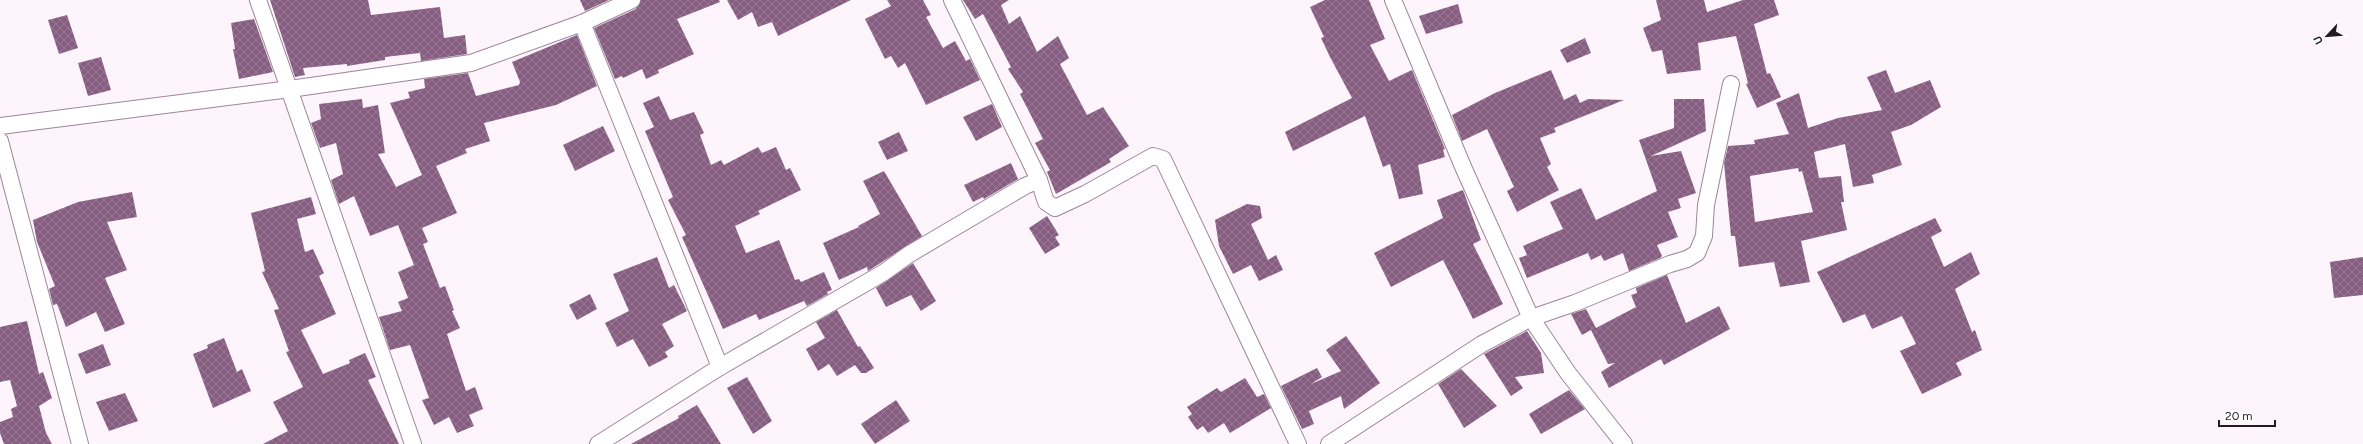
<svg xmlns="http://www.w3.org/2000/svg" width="2363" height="444" font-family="Figtree,sans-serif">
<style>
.building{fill:url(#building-cross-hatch);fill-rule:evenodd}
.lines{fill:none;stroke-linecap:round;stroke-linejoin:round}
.street-casing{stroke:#9d8699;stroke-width:18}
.street{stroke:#fff;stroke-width:16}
</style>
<defs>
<pattern id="building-cross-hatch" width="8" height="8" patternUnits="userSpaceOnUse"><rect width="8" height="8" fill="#875e81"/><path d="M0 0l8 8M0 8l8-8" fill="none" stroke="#977a93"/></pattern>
</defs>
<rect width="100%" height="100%" fill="#fef4fc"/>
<g class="building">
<path d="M 270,0 L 368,0 L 371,15 L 440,7 L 444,38 L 465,35 L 467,54 L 421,61 L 420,53 L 385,57 L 385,60 L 347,66 L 347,64 L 303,68 L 305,75 L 295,77 Z"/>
<path d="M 580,0 L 609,0 L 585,11 Z"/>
<path d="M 641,0 L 719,0 L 720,2 L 677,19 L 694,54 L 658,70 L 659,73 L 646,79 L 642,69 L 623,78 L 622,76 L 615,79 L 594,28 L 636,9 Z"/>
<path d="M 727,0 L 851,0 L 778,36 L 772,22 L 758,27 L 752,12 L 738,20 Z"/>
<path d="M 887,0 L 923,0 L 931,15 L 926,17 L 943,48 L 955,41 L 966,61 L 970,59 L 980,80 L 926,105 L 905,63 L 898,68 L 891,56 L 885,59 L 865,19 L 891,6 Z"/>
<path d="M 963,0 L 1009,0 L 1001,5 L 1009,24 L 1020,16 L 1037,52 L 1058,36 L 1069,58 L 1060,64 L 1087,115 L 1103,107 L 1129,146 L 1109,159 L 1111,162 L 1056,194 L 1047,172 L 1050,170 L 1035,143 L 1043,139 L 1020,94 L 1023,92 L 1008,69 L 1011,67 L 983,14 L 975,19 Z"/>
<path d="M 1325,0 L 1369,0 L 1385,39 L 1370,45 L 1389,81 L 1412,70 L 1445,149 L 1443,150 L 1445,157 L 1418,165 L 1423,194 L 1399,199 L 1390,164 L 1383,167 L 1365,116 L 1293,151 L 1285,132 L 1352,98 L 1330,57 L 1321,38 L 1324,37 L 1310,7 Z"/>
<path d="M 1656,0 L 1704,0 L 1707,12 L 1743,0 L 1774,0 L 1779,15 L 1754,24 L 1767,74 L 1770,73 L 1781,97 L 1757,108 L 1746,84 L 1748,83 L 1736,36 L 1698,43 L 1701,70 L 1667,74 L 1662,50 L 1652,52 L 1643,28 L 1661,20 Z"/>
<path d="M 1458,4 L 1463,23 L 1426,34 L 1419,16 Z"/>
<path d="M 67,15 L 78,48 L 59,54 L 48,20 Z"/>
<path d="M 254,19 L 273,72 L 239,79 L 233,49 L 235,49 L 231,23 Z"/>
<path d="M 577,35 L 597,86 L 556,105 L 484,123 L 490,141 L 465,149 L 467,153 L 436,166 L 457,213 L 422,228 L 428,242 L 423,244 L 440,288 L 445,286 L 454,310 L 452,311 L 460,328 L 447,334 L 466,391 L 475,387 L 483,409 L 469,415 L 474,426 L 457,433 L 449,417 L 434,425 L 422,400 L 429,398 L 410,345 L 390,350 L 379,317 L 402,311 L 398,302 L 408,298 L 398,272 L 414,265 L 398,225 L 370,236 L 354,196 L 339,204 L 331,180 L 343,174 L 336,143 L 320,148 L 311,123 L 321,119 L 319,104 L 362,99 L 363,108 L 378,105 L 385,153 L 378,154 L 396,187 L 422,175 L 390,103 L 410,98 L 408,92 L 425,88 L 424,79 L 468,73 L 476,96 L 519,85 L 520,82 L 512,62 Z"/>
<path d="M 1585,38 L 1591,53 L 1567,63 L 1560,50 Z"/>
<path d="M 101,57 L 111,90 L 88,96 L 78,63 Z"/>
<path d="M 1551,70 L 1564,100 L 1576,94 L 1580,103 L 1588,99 L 1624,100 L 1554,128 L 1556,132 L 1540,138 L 1551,164 L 1547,167 L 1559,190 L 1517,212 L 1507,191 L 1514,187 L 1487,129 L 1462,141 L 1452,115 L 1495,93 Z"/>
<path d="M 1886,70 L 1895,93 L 1930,80 L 1941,107 L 1911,125 L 1891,132 L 1902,165 L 1872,175 L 1874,183 L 1853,187 L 1845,144 L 1814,152 L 1819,178 L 1841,176 L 1844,202 L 1841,202 L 1847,230 L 1801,241 L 1810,282 L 1780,287 L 1774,262 L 1739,267 L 1735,236 L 1731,236 L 1724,163 L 1728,146 L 1755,144 L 1754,140 L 1789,134 L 1776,103 L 1799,93 L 1808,128 L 1838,118 L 1882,110 L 1867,77 ZM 1798,168 L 1799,172 L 1802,171 L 1813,212 L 1755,222 L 1750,176 Z"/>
<path d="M 659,96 L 670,120 L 694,112 L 704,133 L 700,135 L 711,165 L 721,160 L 724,165 L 758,147 L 762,153 L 776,147 L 786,170 L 790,168 L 801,190 L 758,211 L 760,214 L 735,226 L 746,253 L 779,240 L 795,280 L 799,279 L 801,282 L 824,272 L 832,290 L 827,292 L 828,294 L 807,306 L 804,301 L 759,320 L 756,314 L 723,329 L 682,237 L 686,235 L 668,200 L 673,197 L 645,131 L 654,127 L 643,103 Z"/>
<path d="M 1674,99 L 1704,99 L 1706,131 L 1651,156 L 1681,151 L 1696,193 L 1678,199 L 1681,208 L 1668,212 L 1678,237 L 1657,245 L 1662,256 L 1660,258 L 1629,271 L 1623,253 L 1604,261 L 1601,255 L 1591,260 L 1588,253 L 1527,278 L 1519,258 L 1527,255 L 1523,246 L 1563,229 L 1550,202 L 1581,188 L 1596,220 L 1657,191 L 1639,140 L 1674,128 Z"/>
<path d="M 992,104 L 1002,127 L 976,141 L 963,117 Z"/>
<path d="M 603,126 L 615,151 L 575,171 L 563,145 Z"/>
<path d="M 899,132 L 908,151 L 887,160 L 878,142 Z"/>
<path d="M 1011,163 L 1018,179 L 984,199 L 983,197 L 973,202 L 964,185 Z"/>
<path d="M 884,171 L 922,236 L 868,271 L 867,267 L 839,280 L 823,243 L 859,227 L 858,226 L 880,214 L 863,181 Z"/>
<path d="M 1463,190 L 1481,240 L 1473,244 L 1503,304 L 1473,319 L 1443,260 L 1391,287 L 1374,253 L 1443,218 L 1437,200 Z"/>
<path d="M 132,192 L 137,217 L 107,222 L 127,270 L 105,278 L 125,324 L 105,332 L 96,312 L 66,327 L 57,304 L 53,305 L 49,289 L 55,286 L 37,242 L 33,220 L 78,202 Z"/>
<path d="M 311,197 L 316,214 L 297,219 L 305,252 L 313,249 L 324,273 L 319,276 L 336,314 L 301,330 L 323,374 L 350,363 L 349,360 L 365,353 L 376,377 L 368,380 L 399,444 L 263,444 L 288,431 L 273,402 L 303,387 L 286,352 L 289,351 L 274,310 L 279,309 L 262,272 L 265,271 L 251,213 Z"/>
<path d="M 1247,204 L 1260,206 L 1262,218 L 1251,224 L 1268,260 L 1276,255 L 1283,270 L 1259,281 L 1251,265 L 1233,274 L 1219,246 L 1215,220 Z"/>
<path d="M 1047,216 L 1059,235 L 1055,237 L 1060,245 L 1045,254 L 1029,228 Z"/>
<path d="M 1935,218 L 1942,231 L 1931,237 L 1944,267 L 1971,252 L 1980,274 L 1955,289 L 1972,332 L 1975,330 L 1982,350 L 1956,363 L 1962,375 L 1922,394 L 1900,351 L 1916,344 L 1902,316 L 1872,329 L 1865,314 L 1843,323 L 1817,272 Z"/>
<path d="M 657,257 L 669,288 L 674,285 L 687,311 L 662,324 L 674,346 L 665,352 L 668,357 L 649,367 L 633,339 L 617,347 L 605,323 L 629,311 L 613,274 Z"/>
<path d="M 2363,257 L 2363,295 L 2334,298 L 2330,262 Z"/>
<path d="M 913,263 L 936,301 L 921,311 L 911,295 L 886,307 L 876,288 Z"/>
<path d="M 1667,275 L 1686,323 L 1719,306 L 1730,329 L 1664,365 L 1661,359 L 1609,388 L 1601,372 L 1615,363 L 1608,364 L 1591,330 L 1582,335 L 1571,314 L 1586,309 L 1596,328 L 1636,307 L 1631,295 L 1637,293 L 1636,288 Z"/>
<path d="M 590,294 L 597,309 L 577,320 L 569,305 Z"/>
<path d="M 837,310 L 858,347 L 860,346 L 874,368 L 866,373 L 861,373 L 855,365 L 837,376 L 829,364 L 818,371 L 806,349 L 825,338 L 816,322 Z"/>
<path d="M 27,321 L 39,374 L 43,372 L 52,398 L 39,406 L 46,433 L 52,444 L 4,444 L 0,433 L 0,422 L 13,417 L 11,409 L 17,406 L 10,380 L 0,382 L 0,327 Z"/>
<path d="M 1527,331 L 1541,353 L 1544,373 L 1515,377 L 1523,388 L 1511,396 L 1484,354 Z"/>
<path d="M 1346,336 L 1380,383 L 1344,409 L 1341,396 L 1309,411 L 1314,424 L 1302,429 L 1281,386 L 1317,368 L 1322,377 L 1311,384 L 1341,371 L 1326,350 Z"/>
<path d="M 224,338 L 237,372 L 242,369 L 251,391 L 213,408 L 193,354 L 208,348 L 207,345 Z"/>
<path d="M 103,344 L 111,365 L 86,374 L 78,354 Z"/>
<path d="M 1461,369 L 1497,406 L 1464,428 L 1438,384 Z"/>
<path d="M 747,377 L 772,421 L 753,434 L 727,388 Z"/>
<path d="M 1245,378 L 1257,397 L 1264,394 L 1271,408 L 1230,433 L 1224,423 L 1208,433 L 1203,426 L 1197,430 L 1188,417 L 1192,414 L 1187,407 L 1217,388 L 1221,392 Z"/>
<path d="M 1569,390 L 1585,409 L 1541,434 L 1529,414 Z"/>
<path d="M 125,393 L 138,421 L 109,431 L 96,402 Z"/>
<path d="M 896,400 L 910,421 L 875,444 L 861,424 Z"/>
<path d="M 697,405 L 721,444 L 631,444 L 679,418 L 678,416 Z"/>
</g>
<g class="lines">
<g class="street-casing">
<g id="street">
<path d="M 258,0 L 413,444"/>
<path d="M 1393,0 L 1464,169 L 1531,318 L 1568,373 L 1624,444"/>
<path d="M 582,23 L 720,367"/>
<path d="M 0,126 L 290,89 L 471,63 L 582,23 L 632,0"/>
<path d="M 0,141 L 80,444"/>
<path d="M 1039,180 L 1046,202 L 1055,208 L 1085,194 L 1153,156 L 1163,159 L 1298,444"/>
<path d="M 598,444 L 720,367 L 883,273 L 908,255 L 1025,186 L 1039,180 L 952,0"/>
<path d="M 1329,444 L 1482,344 L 1531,318 L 1575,303 L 1670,264 L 1687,259 L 1697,253 L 1704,236 L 1706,205 L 1731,84"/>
</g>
</g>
<use href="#street" class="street"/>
</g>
<g transform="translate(2327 36) rotate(244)" stroke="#ffffff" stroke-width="3" paint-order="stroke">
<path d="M0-3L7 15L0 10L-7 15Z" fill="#241b22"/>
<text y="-6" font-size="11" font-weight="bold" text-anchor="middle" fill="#241b22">U</text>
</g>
<path d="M2219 420v6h56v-6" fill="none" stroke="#241b22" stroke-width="2"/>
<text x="2225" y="420" font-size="12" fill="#241b22" stroke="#ffffff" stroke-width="3" paint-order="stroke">20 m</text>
</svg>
